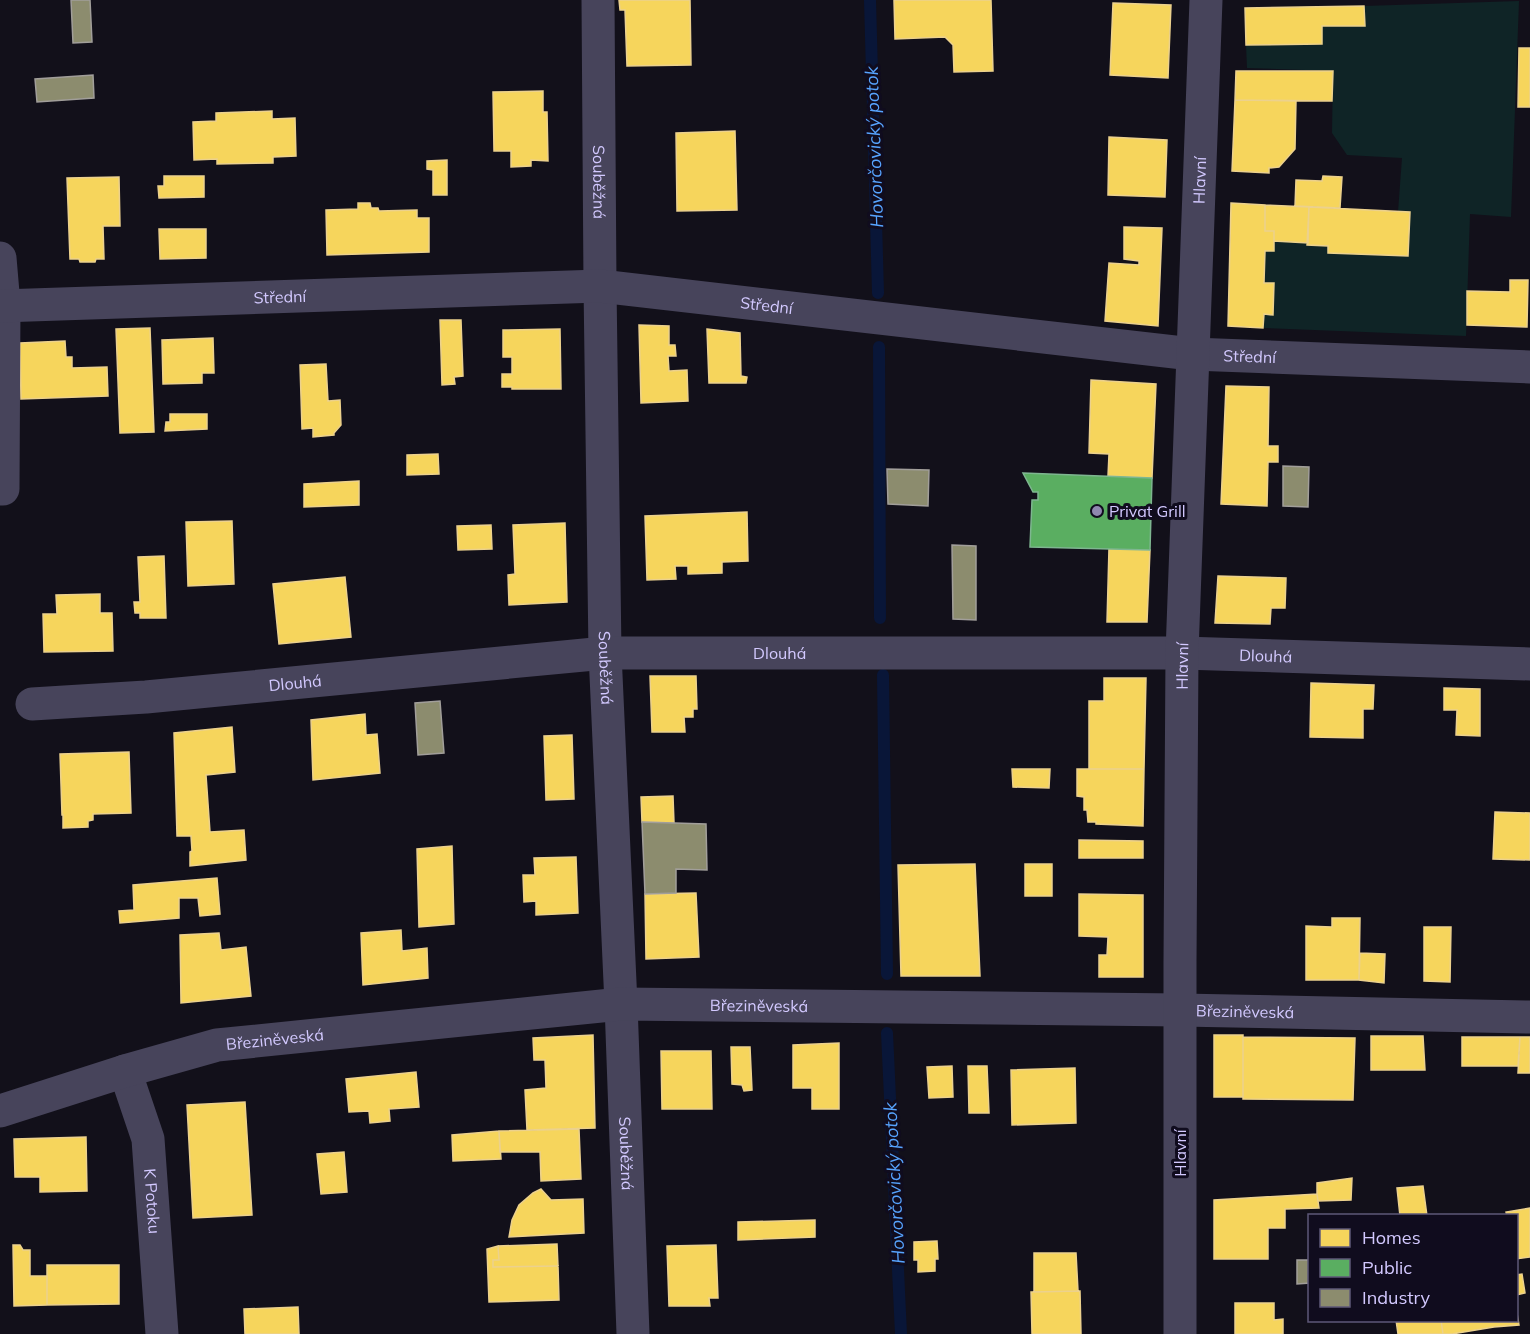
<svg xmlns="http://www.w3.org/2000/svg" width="1530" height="1334" viewBox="0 0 1530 1334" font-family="Mulish,sans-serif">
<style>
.green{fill:#0f2426}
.homes{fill:#f6d55c;stroke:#ecd18d;stroke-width:1.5}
.public{fill:#5aae61;stroke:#7eb690;stroke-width:1.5}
.industry{fill:#8c8c6e;stroke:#a19e9a;stroke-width:1.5}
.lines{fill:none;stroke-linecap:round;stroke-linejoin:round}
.stream{stroke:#091638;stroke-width:12}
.minor{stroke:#47445b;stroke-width:33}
.tertiary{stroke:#47445b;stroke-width:33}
.poi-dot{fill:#8f88af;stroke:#100c1e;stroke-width:2}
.labels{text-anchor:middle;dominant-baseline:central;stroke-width:6;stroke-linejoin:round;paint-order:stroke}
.street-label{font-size:16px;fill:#d3c9ff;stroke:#100c1e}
.poi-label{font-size:16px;fill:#d3c9ff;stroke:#100c1e;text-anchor:start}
.water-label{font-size:18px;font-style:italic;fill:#57a4ff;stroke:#100c1e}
</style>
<rect width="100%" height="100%" fill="#12101a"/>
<path class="green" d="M1519,1L1511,217L1470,214L1466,336L1263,328L1264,314L1273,315L1274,283H1264L1265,251H1274V241L1308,243V245L1328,246V253L1408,256L1410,213L1398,212L1402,158L1347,155L1332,133L1333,71L1247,68L1246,45L1322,44V26H1365L1364,6Z"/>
<path class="homes" d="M619,0H690L691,65L627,66L625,10H620Z
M894,0H991L993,71L954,72L953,45L945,37L895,39Z
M1113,3L1171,5L1168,78L1110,75Z
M1364,6L1365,26H1322V44L1246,45L1245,8Z
M1519,48H1530V107H1518Z
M1236,71H1333L1332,101L1235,100Z
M543,91V112H547L548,161L531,160V166L511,167V151H494L493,92Z
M1235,100L1296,101L1295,149L1279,167L1269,168V173L1232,171Z
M272,111V119L295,118L296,156L273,157V163L217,164V159L194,160L193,122L216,121V113Z
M735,131L737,210L677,211L676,133Z
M1109,137L1167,140L1165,197L1108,195Z
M447,160V195H433V170L427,169V161Z
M164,176H204V197L159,198L158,186H164Z
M1323,176L1342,177L1340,208L1295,206L1296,180L1322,181Z
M119,177L120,226H103L104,259H96L95,262H80L79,259H70L67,178Z
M358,203H370L371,208H378L379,211L417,210V218H429V252L327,255L326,210L358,209Z
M1231,203L1265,205V231H1274V251H1265L1264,283H1274L1273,315L1264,314L1263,328L1228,326Z
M1265,205L1309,207L1308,243L1274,241V231H1265Z
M1309,207L1410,212L1408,256L1328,253V246L1307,245Z
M1124,227L1162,228L1158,326L1105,321L1109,263L1139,265V261L1124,259Z
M159,229H206V258L160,259Z
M1510,280H1528L1527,327L1467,325V291L1510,292Z
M440,320H461L463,376L454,377L455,384L442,385Z
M639,325L669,326V345H675L676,356H668L669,371L687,370L688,401L641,403Z
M150,328L154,432L120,433L116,329Z
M560,329L561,389H512V387H502V374H512V357H503V330Z
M707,329L740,333L741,376L747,377L746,383H709Z
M213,338L214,373H202V383L163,384L162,340Z
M65,341L66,357H72V368L107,367L108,396L21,399L20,343Z
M326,364L328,401L340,400L341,425L334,433V435L313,437V428L302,429L300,365Z
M1091,380L1156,384L1152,478L1108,476L1109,454L1089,453Z
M1226,386L1269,387L1268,446H1278V462H1268L1267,506L1221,504Z
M170,414H207V429L165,431L166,422H170Z
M438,454L439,474L407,475V455Z
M359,481V505L304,507V484Z
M747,512L748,561L722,562V573L688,574V566H675L676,579L647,580L645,516Z
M232,521L234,584L188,586L186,522Z
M565,523L567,602L509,605L508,575L515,574L513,525Z
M491,525L492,549L458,550L457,526Z
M1109,548L1150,550L1147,622H1107Z
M164,556L166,618H140V613H135L134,602H140L138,557Z
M1218,576L1286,578L1285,608H1271L1270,624L1215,623Z
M345,577L351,637L279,644L273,584Z
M100,594V613H112L113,651L44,652L43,614H57L56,595Z
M650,676H696L697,709H693V717H684L685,732H652Z
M1104,678H1146L1144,769H1089V701H1104Z
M1311,683L1374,685L1373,709H1363V738L1310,737Z
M1444,688L1480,689V736L1456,735L1457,710H1444Z
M365,714L366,735L377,734L380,773L313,780L311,720Z
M232,727L235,772L206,775L210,832L244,830L246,860L190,866V852L192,851L191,836H177L174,733Z
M572,735L574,799L546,800L544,736Z
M129,752L131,813L93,814V820L88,821V827L63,828V815H62L60,754Z
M1012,769H1050L1049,788L1013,787Z
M1077,769H1144L1143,826L1096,824V822H1088L1087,810H1084V797L1077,796Z
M673,796L674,823L642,822L641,797Z
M1495,812L1530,813V860L1493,859Z
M1079,840L1143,841V858H1079Z
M452,846L454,924L419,927L417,849Z
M576,857L578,913L536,915V901L524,902L523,875H535L534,858Z
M975,864L980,976H901L898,865Z
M1025,864H1052V896H1025Z
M217,878L220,914L200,916L198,898H179V918L120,923L119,911L134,910L133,885Z
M696,893L699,957L646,959L645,894Z
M1079,894L1143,895V977H1099V955H1107L1108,937L1079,936Z
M1332,918H1360L1359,980H1306V926L1332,927Z
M1424,927H1451L1450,982L1424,981Z
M401,930L402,951L427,948L428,978L363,985L361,933Z
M219,933L221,950L246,947L251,996L181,1003L180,935Z
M1360,953L1385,954L1384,983L1359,980Z
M593,1035L595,1128L527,1130L525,1090L546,1088L545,1060H534L533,1038Z
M1214,1035H1243V1097H1214Z
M1371,1036H1423L1425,1070H1371Z
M1243,1037L1355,1038L1353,1100L1243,1099Z
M1462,1037H1520L1518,1066H1462Z
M1520,1037H1530V1073H1518Z
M839,1043V1109H812V1088H793V1045Z
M731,1047H750L752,1090L744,1091L742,1085L732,1084Z
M661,1051H711L712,1109H662Z
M952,1066L953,1097L929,1098L927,1067Z
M968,1066H987L989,1113H969Z
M1075,1068L1076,1123L1012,1125L1011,1070Z
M416,1072L419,1107L389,1109L390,1121L370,1123L369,1111L349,1112L346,1079Z
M245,1102L252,1215L193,1218L187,1105Z
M579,1129L581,1179L541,1181L540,1152H500L499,1131Z
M499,1131L501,1159L453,1161L452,1135Z
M86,1137L87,1191L40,1192V1177H15L14,1139Z
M344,1152L347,1192L321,1194L317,1154Z
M1352,1178L1351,1200L1318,1201L1317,1194V1183Z
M1423,1186L1427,1216H1400L1397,1188Z
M541,1189L551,1200L583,1199L584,1233L509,1237L512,1220L519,1205L533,1193Z
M1317,1194L1319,1208L1285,1209V1228H1268V1259H1214V1200Z
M1530,1208V1257L1516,1259V1216H1507L1506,1212Z
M815,1220V1237L738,1240V1222Z
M937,1241L938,1259H935V1271L918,1272V1260H914V1242Z
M557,1244L558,1266L493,1267V1260H499L498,1246Z
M13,1245H20L23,1250H30V1276H47V1305L14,1306Z
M716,1245L718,1298H709L710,1306H669L667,1246Z
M498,1246L499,1260H493V1267L558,1266L559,1300L489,1302L487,1249Z
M1034,1253H1076L1078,1291L1034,1292Z
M47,1265H119V1304L47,1305Z
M1522,1274L1525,1293L1516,1295V1275Z
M1080,1291L1081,1334H1032L1031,1292Z
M1235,1303H1274V1320L1283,1319V1334H1235Z
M298,1307L299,1334H245L244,1309Z
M1516,1307L1519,1325L1494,1327L1452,1334H1443L1441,1320H1516Z
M1396,1320H1441L1443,1334H1398Z"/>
<path class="public" d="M1023,473L1152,478L1150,550L1030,547L1032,500H1038V492H1033Z"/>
<path class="industry" d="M71,0H90L92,42L73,43Z
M93,75L94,98L37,102L35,79Z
M1283,466L1309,467L1308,507L1283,506Z
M887,469L929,470L928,506L888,504Z
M952,545L976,546V620L953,619Z
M440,701L444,753L418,755L415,703Z
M642,822L706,824L707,870L676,869V893L645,894Z
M1297,1260H1310V1283L1297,1284Z"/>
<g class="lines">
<path class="stream" d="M870,0L878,293
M879,347L880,618
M883,675L887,974
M887,1033L901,1334"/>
<g class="minor">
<path id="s1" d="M598,0L600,286L605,653L621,1004L633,1334"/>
<path d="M0,258L4,305L3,489H0"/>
<path id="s2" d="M0,306L600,286L1192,354L1530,367"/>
<path id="s3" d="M32,704L146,697L605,653H1182L1530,664"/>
<path id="s4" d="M125,1071L148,1139L162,1334"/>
<path id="s5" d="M0,1111L125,1071L217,1045L621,1004L1181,1010L1530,1017"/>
</g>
<path class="tertiary" id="s6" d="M1180,1334V962L1182,653L1206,0"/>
</g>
<circle class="poi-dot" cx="1097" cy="511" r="6"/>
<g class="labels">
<g class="street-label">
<text stroke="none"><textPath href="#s1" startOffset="182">Souběžná</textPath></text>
<text stroke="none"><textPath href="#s6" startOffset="1154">Hlavní</textPath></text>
<text stroke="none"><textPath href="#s2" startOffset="280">Střední</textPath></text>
<text stroke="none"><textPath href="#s2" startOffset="768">Střední</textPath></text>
<text stroke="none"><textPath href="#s2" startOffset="1254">Střední</textPath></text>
<text stroke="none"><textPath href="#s3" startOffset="750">Dlouhá</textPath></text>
<text stroke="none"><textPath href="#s3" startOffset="1236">Dlouhá</textPath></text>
<text stroke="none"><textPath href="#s1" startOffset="668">Souběžná</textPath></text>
<text stroke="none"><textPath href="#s6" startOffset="668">Hlavní</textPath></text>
<text stroke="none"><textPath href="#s3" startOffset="264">Dlouhá</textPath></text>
<text stroke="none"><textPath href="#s5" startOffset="771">Březiněveská</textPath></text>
<text stroke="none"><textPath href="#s5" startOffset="1257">Březiněveská</textPath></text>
<text stroke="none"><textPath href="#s5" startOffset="285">Březiněveská</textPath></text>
<text stroke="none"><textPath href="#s1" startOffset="1154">Souběžná</textPath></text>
<text transform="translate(1180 1153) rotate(-90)">Hlavní</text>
<text stroke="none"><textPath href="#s4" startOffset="134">K Potoku</textPath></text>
</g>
<g class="poi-label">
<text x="1109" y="511">Privat Grill</text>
</g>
<g class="water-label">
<text transform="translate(874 147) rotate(-92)">Hovorčovický potok</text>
<text transform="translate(894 1183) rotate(-93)">Hovorčovický potok</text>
</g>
</g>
<rect x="1308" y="1214" width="210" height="108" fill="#100c1e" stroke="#5e5878" stroke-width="1.5"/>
<rect x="1320" y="1229" width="30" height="18" fill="#f6d55c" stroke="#5e5878" stroke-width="1.5"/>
<text x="1362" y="1244" font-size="18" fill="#d3c9ff">Homes</text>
<rect x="1320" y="1259" width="30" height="18" fill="#5aae61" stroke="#5e5878" stroke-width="1.5"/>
<text x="1362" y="1274" font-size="18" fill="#d3c9ff">Public</text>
<rect x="1320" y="1289" width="30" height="18" fill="#8c8c6e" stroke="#5e5878" stroke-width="1.5"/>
<text x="1362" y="1304" font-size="18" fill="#d3c9ff">Industry</text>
</svg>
